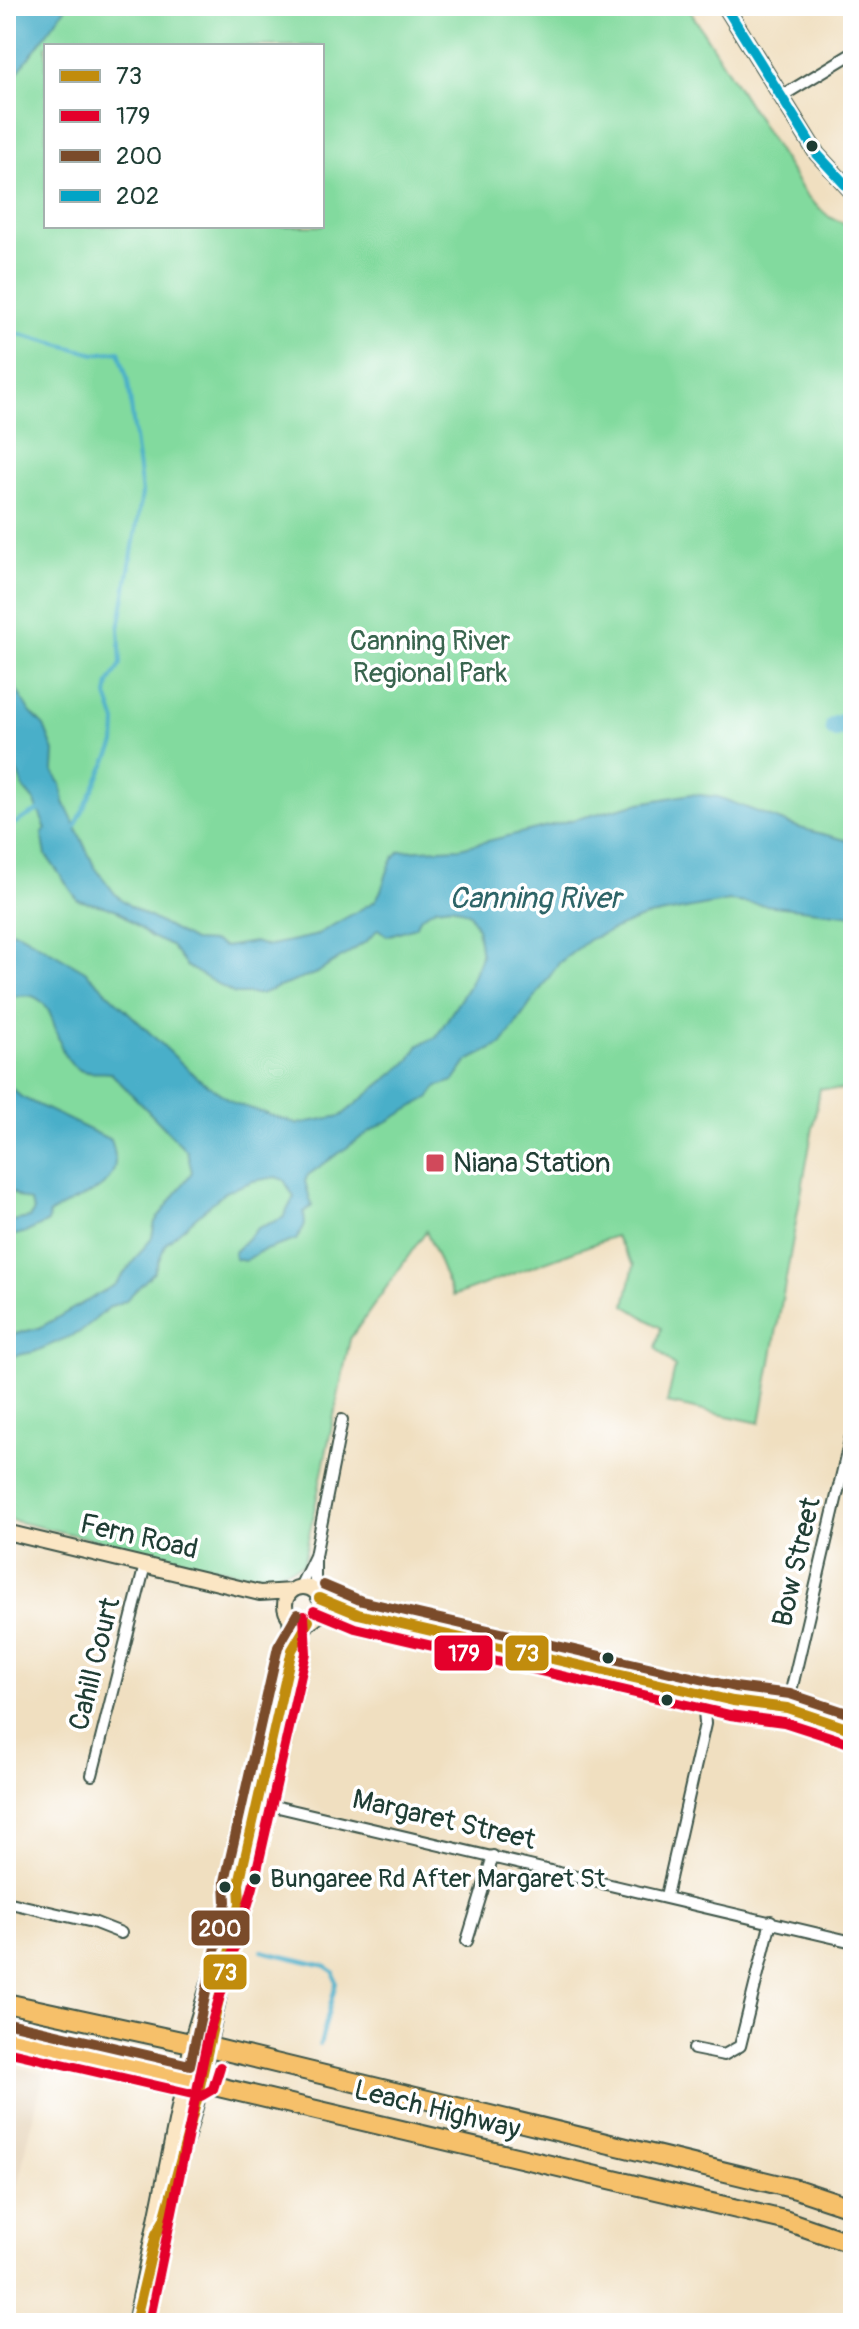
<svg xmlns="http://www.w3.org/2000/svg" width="859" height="2329" viewBox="0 0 859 2329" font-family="Pangolin,sans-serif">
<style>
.built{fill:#e4d1b5}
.green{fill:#82da9e;stroke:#508c69;stroke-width:2;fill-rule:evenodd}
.water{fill:#4aafc9;stroke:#34767e;stroke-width:2}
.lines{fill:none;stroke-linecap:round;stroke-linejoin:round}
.stream{stroke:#4aafc9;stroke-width:4}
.river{stroke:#4aafc9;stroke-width:22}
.street-casing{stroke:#3e5549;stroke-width:14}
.secondary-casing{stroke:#3e5549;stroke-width:18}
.highway-casing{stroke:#3e5549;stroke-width:22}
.street{stroke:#fff;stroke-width:10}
.secondary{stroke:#fbe6c4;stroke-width:14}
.highway{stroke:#f6c06b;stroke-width:18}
.bus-1-casing{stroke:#fff;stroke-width:16}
.bus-2-casing{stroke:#fff;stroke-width:16}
.bus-3-casing{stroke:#fff;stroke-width:16}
.bus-4-casing{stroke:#fff;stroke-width:16}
.bus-1{stroke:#c18c0d;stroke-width:10}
.bus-2{stroke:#e4002b;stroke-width:10}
.bus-3{stroke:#7a4b2a;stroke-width:10}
.bus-4{stroke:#02a4c6;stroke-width:10}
.bus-dot{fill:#1f3d34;stroke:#fff;stroke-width:3}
.poi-dot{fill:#d1495b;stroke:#fff;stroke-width:3}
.labels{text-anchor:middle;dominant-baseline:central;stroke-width:7;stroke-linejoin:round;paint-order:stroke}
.bus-label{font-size:26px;fill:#1f3d34;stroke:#fff;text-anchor:start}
.park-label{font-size:28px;fill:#38644e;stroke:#fff}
.poi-label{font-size:28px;fill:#1f3d34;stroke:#fff;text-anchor:start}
.street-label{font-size:28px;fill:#1f3d34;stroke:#fff}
.water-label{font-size:30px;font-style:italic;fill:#2e6568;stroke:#fff}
.line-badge{stroke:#fff;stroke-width:3}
.badge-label{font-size:22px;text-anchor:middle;font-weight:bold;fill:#fff}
</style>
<rect width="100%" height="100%" fill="#fff"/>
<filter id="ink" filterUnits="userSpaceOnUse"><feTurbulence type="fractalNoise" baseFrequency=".0125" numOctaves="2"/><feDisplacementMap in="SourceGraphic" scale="16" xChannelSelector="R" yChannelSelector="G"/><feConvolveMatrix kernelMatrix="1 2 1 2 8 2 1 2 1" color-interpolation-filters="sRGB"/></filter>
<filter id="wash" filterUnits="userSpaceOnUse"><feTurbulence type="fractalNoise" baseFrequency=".006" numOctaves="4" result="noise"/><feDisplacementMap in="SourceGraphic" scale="32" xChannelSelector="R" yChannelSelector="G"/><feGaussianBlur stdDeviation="1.8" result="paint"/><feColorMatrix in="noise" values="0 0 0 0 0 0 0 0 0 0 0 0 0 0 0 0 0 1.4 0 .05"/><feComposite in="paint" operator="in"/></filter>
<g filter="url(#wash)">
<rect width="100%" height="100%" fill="#f0dfc0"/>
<path class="built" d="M6,2065L44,2073L6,2234Z"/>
<path class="green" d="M6,6H687L807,197L829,217L853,227V1091L820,1088L760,1423L667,1403L675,1367L656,1348L661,1328L625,1305L634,1265L615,1236L453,1296L426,1231L350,1339L303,1564L264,1579L6,1519ZM46,46H322V226H46Z"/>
<path class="water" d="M6,6H67L13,79L6,81Z
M6,610L12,617L9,630L15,687L30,712L44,726L54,751L53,771L61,784L64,802L94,866L116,895L131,907L193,941L214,942L225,947L254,942L266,946L314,936L375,901C387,886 385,863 400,851L460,848L640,803L691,794L718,797L800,828L853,842V915L729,901L644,917L590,939L559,963L502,1044L468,1061L454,1081L438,1086L430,1097L369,1132L308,1175L305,1181L312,1206L304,1212L305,1225L296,1240L259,1252L245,1261L235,1259L234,1252L258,1228L283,1218L294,1197L284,1180L276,1177L253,1181L225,1192L166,1243L154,1272L125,1301L111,1306L80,1332L34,1352L6,1357V1336L39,1328L116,1284L152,1237L155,1222L192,1172L187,1151L111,1073C101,1071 90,1075 80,1070C51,1057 62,1006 32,996C24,994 14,998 6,997V930L19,933L85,971L195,1076L234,1103L297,1124L341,1116L409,1061L419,1045L436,1037L470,984L481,956L477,928L469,913L452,906L435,908L421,917L415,927L387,936L378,929L367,941L317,973L260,994H235L186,966L171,946L151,937L115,909L78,900L46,855L42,834L46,829L35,802L24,789L6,742Z
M6,1083L21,1097L111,1140C130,1190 80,1194 49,1214L48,1222C33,1229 25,1235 6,1236V1222L29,1218L34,1211L30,1201L19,1197L6,1187Z"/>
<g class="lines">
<path class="stream" d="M6,339L20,334L95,354L119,351L128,381L142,494L119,629L121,664L109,683L107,696L116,722L115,744L75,827
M6,828L39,810
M262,1951L325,1966L334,1972L336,1983L320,2045"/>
<path class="river" d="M836,727L853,721"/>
</g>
</g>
<g filter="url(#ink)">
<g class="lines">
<g class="street-casing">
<path id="street" d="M782,96L853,53
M851,1092L853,1093
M300,1587L315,1556
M315,1592V1556L342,1420
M787,1708L853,1427
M92,1775L145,1565
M257,1802L853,1942
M666,1896L705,1724L704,1709L693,1691
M6,1902L93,1922L121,1933
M467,1941L493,1856
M694,2049L724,2055L740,2046L771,1921"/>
</g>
<g class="secondary-casing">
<path id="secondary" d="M725,6L817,154L853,193
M6,1532L260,1593L291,1591
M285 1605a18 18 0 1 1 36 0a18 18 0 1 1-36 0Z
M319,1598L358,1614L733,1701L787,1708L853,1730
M317,1615L357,1614
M292,1650L309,1621
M165,2214L197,2100L240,1896
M135,2323L195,2029L239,1884L292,1650L290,1617"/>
</g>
<g class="highway-casing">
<path id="highway" d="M6,2003L209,2047L796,2189L853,2208
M6,2037L784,2220L853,2244"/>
</g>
<use href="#street" class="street"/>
<use href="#secondary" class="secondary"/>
<use href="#highway" class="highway"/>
<g class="bus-1-casing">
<path id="bus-1" d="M319,1598L358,1614L733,1701L787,1708L853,1730
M135,2323L156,2234L164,2220L197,2100L240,1903L239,1884L292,1650L309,1621"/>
</g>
<g class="bus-2-casing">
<path id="bus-2" d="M314,1611L355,1628L730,1715L784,1722L849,1743
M6,2051L201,2096L213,2089L220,2067
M149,2323L209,2032L253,1887L306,1653L304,1616"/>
</g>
<g class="bus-3-casing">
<path id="bus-3" d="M324,1585L362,1601L735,1687L790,1694L853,1715
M9,2023L190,2065L226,1902L225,1881L278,1647L297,1614"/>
</g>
<g class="bus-4-casing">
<path id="bus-4" d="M725,6L817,154L853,193"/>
</g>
<use href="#bus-1" class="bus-1"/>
<use href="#bus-2" class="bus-2"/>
<use href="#bus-3" class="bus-3"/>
<use href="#bus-4" class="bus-4"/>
</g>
</g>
<g class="bus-dot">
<circle cx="812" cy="146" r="7"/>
<circle cx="608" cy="1658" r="7"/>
<circle cx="667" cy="1700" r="7"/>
<circle cx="255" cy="1879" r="7"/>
<circle cx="225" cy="1887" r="7"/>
</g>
<rect class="poi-dot" x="425" y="1153" width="20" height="20" rx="4"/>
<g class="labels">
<g class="bus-label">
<text x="270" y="1879">Bungaree Rd After Margaret St</text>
</g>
<g class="park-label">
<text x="430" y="641">Canning River<tspan x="430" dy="32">Regional Park</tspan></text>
</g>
<g class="poi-label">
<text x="453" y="1163">Niana Station</text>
</g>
<g class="street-label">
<text transform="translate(139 1537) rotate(13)">Fern Road</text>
<text transform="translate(797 1562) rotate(-77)">Bow Street</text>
<text transform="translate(95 1664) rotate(-76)">Cahill Court</text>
<text transform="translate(444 1820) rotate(13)">Margaret Street</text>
<text transform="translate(437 2110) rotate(14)">Leach Highway</text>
</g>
<g class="water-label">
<text x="535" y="898">Canning River</text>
</g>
</g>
<g class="line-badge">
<rect x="504" y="1634" width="46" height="38" rx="8" fill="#c18c0d"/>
<rect x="433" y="1634" width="61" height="38" rx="8" fill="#e4002b"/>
<rect x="190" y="1909" width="61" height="38" rx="8" fill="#7a4b2a"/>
<rect x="202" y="1953" width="46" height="38" rx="8" fill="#c18c0d"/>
</g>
<g class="badge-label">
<text x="527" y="1661">73</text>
<text x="464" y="1661">179</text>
<text x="220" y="1936">200</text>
<text x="225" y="1980">73</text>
</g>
<rect width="859" height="2329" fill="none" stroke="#fff" stroke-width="32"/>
<rect x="44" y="44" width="280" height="184" fill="#ffffff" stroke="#a5b1ae" stroke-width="2"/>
<rect x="60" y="70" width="40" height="12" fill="#c18c0d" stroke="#a5b1ae" stroke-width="2"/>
<text x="116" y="84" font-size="24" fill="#1f3d34">73</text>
<rect x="60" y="110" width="40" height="12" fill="#e4002b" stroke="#a5b1ae" stroke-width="2"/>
<text x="116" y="124" font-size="24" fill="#1f3d34">179</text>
<rect x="60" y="150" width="40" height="12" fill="#7a4b2a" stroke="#a5b1ae" stroke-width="2"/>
<text x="116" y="164" font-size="24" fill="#1f3d34">200</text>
<rect x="60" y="190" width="40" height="12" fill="#02a4c6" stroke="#a5b1ae" stroke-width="2"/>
<text x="116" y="204" font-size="24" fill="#1f3d34">202</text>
</svg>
